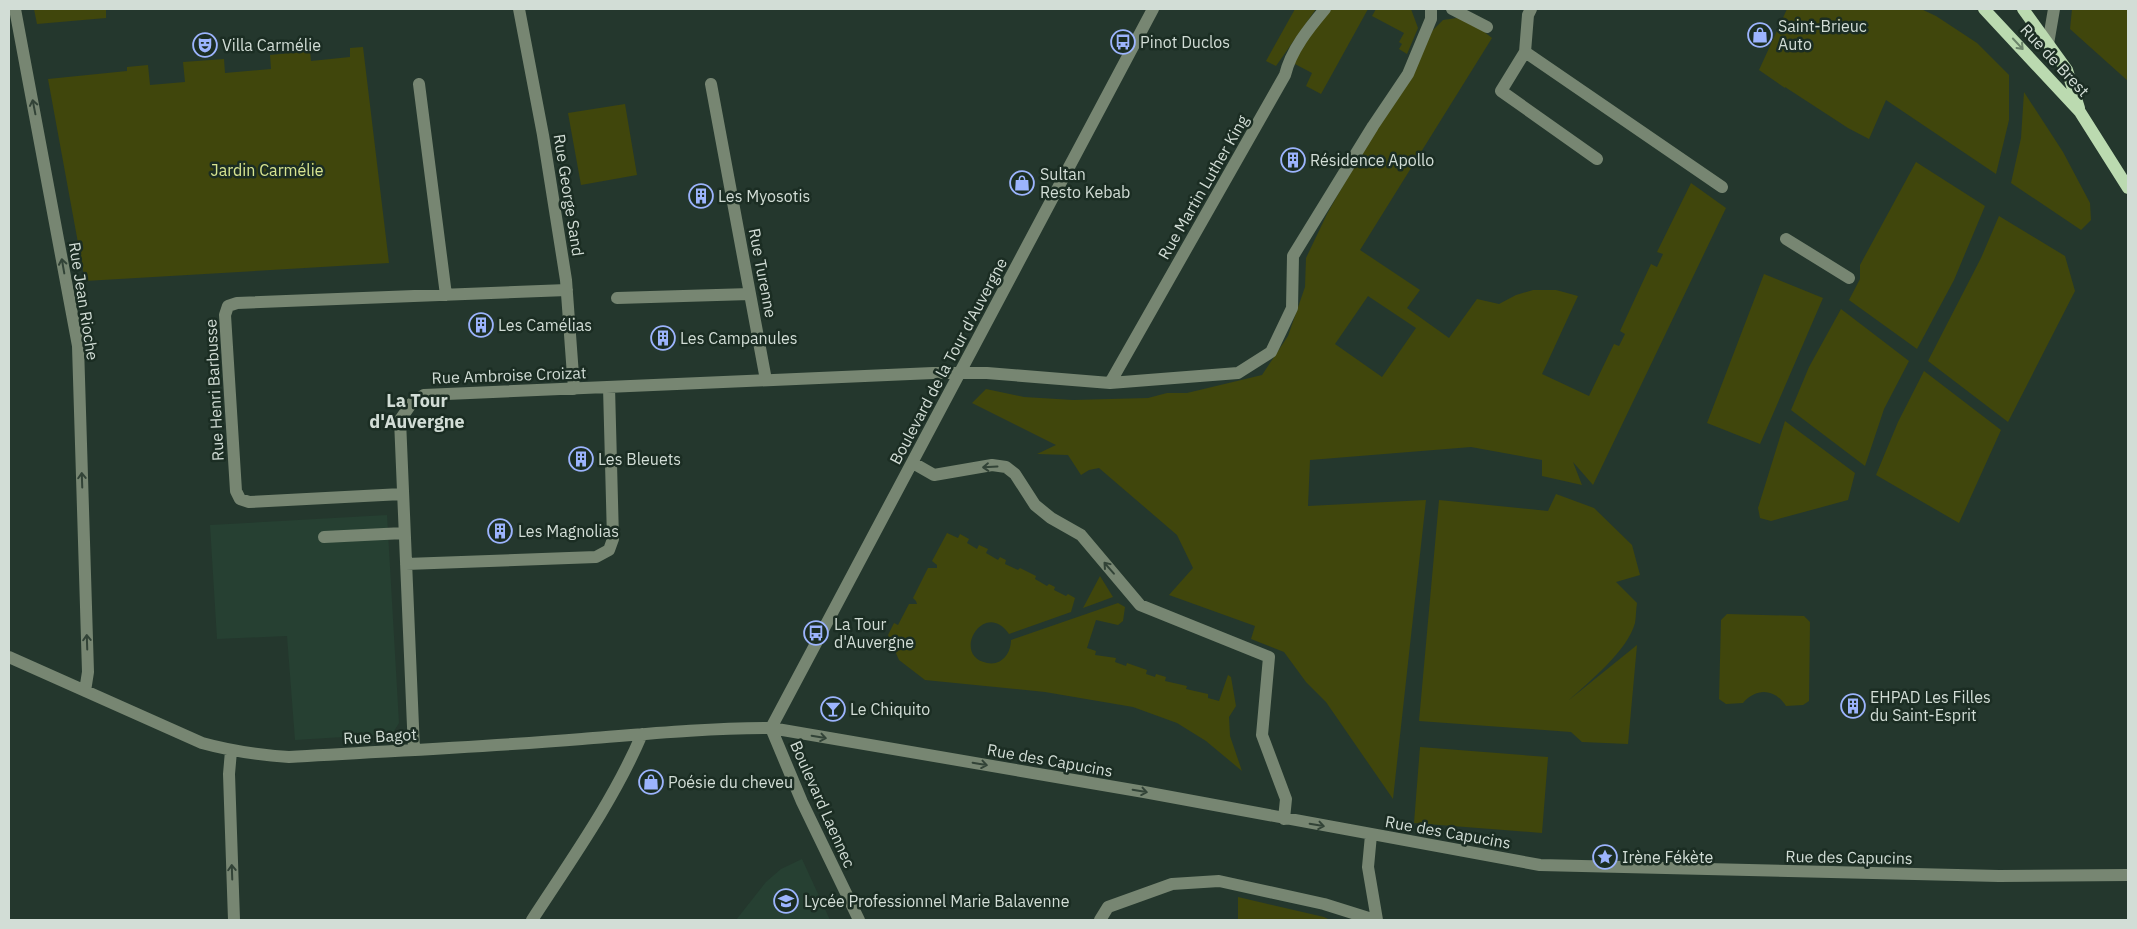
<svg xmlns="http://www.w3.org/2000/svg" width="2137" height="929" viewBox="0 0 2137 929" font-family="'IBM Plex Sans',sans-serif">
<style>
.built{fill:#264032}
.green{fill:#40460c;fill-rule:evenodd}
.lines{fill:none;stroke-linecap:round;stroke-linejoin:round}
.minor{stroke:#778672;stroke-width:12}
.major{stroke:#bbdab0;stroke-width:12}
.oneway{stroke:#6b846a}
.oneway2{stroke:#324337}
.labels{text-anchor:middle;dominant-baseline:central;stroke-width:5;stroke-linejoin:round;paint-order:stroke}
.poi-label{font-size:16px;fill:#d2ddd6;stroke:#1b2d23;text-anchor:start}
.street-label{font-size:16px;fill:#d2ddd6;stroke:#1b2d23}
.park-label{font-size:16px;fill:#d8e591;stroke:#1b2d23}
.neighbourhood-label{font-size:18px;font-weight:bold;fill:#d2ddd6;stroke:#1b2d23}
</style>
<rect width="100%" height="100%" fill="#24372d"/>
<path class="built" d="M387,515L399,723L392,734L295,740L287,636L217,639L210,525Z
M802,859L830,920H736L766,882L781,869Z"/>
<path class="green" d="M34,9H106V18L37,24Z
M1295,9H1316L1276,66L1266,61Z
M1331,9H1368L1321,94L1306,86L1312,73L1293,63L1313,30Z
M1376,9H1411L1418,28L1407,54L1399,49L1402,44L1399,42L1404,33L1372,16Z
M1787,9H1921L1936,16L1977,43L2009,75V120L1996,174L1886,100L1869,139L1848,128L1785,87V88L1759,70Z
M2072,9H2128V81L2070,29Z
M1457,18L1473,23L1492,38L1360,250L1420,290L1407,308L1449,338L1477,299L1499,304L1516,295L1533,290H1556L1578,296L1542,374L1589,396L1614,344L1619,346L1625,334L1620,331L1651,264L1657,267L1663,254L1657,252L1691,183L1726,208L1593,485L1573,462L1582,485L1542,476V460L1471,447L1310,460L1308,506L1426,500L1393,799L1326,702L1306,682L1284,652L1251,639L1255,626L1169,595L1193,568L1177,535L1099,468L1089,470L1081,475L1068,455L1037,454L1056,445L972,403L986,389L1024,397L1073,400L1148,398L1167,393H1187L1262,375L1288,336L1305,287L1306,258L1327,214L1366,145L1413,76L1432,31L1443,20ZM1368,296L1416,328L1382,377L1335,344Z
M363,47L389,263L85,281L48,79L127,71V67L148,65L150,85L185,82L183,62L224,59L225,73L271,69L270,55L310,51L311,61L350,57V48Z
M2024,92L2063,152L2090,203L2091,220L2081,230L2011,183L2021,138Z
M625,104L637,175L581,185L568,113Z
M1916,162L1985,206L1954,280L1917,349L1849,300L1860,279V265Z
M1999,216L2065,256L2075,291L2008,422L1928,361L1981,258Z
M1764,274L1823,298L1760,444L1707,423Z
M1841,309L1909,361L1884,409L1865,466L1791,410L1809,367Z
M1924,371L2001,430L1959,523L1876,475L1898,422Z
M1785,421L1855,473L1848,500L1771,521L1760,518L1758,508Z
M1556,494L1594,508L1632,545L1640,575L1616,582L1637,603C1636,609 1636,617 1635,623C1628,650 1589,682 1569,700L1637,645L1628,744L1582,742L1571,732L1419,721L1439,500L1548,511Z
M947,533L958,538L960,534L969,539L967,543L977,549L979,545L988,549L986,553L998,560L1000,557L1006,560L1005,564L1018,570L1020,568L1036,576L1035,579L1047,586L1049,584L1055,587L1054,590L1066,596L1068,594L1075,598L1071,612L1009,634C984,598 950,656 987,663C1002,666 1011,653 1011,640L1118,603L1125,607L1123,621L1118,625L1096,620L1087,648L1096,651L1095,655L1116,658L1115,662L1126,666L1127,663L1147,670L1146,674L1155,677L1156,674L1166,677L1165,681L1187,686L1186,689L1208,694V698L1219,701L1228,675L1231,677L1236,706L1229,717L1230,736L1242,771L1206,741L1177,723L1133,707L1045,692L925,680L899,660L888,635L894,623L898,625L909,604H917L916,601L913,598L928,568H937V565L932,561Z
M1100,576L1113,597L1083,608Z
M1727,614L1804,616L1810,622L1809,701L1803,705L1786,706C1775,689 1757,687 1743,703L1726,704L1719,699L1721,620Z
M1420,747L1548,757L1542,833L1414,823Z
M1238,897L1324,917L1330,920H1238Z"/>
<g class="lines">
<path class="minor" d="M15,9L78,346L88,672L85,691
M519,9L543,135L566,280L574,389
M1452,9L1487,27
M1531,9L1528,15L1525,52L1722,187
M2048,44L2054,9
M1525,52L1501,91L1597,159
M419,84L446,295
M711,84L766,380
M1786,239L1849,278
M617,298L750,294
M1110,383L1238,373L1271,352L1292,308L1293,256L1373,126L1408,74L1431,19V9
M913,463L934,475L992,465L1006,467L1015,474L1035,505L1051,518L1081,535L1140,605L1269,657L1262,735L1286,799L1284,819
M402,494L249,502L240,499L236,491L225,315L228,306L237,303L567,290
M324,537L404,533
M406,564L596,557L609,550L613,539L609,387
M9,657L202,743C231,751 259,755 289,757C387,751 484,747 582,739C645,734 708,728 771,728L1144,792L1540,865L1999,876L2128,875
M771,728L1153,9
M771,728L802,802L859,920
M414,750L400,420L411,404L424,395L933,373H987L1110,383L1285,75C1291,50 1309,28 1325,9
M231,751L229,774L234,920
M1371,835L1368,867L1377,920
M532,920C571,860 614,800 642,734
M1100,920L1108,907L1172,884L1219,881L1324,904L1375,920"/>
<path class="major" d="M1984,9L2080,112L2128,188
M2023,9L2067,70L2079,108"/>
</g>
<defs><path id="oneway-shaft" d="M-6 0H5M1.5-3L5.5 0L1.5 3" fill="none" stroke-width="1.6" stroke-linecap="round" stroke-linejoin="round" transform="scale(1.25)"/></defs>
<use class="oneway" href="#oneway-shaft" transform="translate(2018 44) rotate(47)"/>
<g class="oneway2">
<use href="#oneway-shaft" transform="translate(34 107) rotate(-101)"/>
<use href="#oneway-shaft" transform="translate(63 266) rotate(-100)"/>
<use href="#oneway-shaft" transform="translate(990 467) rotate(177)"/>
<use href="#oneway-shaft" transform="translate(82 480) rotate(-92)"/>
<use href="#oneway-shaft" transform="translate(1109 568) rotate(-131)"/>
<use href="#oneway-shaft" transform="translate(87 642) rotate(-92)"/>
<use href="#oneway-shaft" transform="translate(819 737) rotate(10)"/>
<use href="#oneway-shaft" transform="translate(980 764) rotate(10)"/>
<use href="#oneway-shaft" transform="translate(1140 791) rotate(10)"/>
<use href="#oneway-shaft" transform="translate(1317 825) rotate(10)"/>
<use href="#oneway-shaft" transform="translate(232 872) rotate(-92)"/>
</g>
<defs>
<g id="shop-ring" transform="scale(1.25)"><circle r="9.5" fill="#1b2d23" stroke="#9cb4fd" stroke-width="1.5"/><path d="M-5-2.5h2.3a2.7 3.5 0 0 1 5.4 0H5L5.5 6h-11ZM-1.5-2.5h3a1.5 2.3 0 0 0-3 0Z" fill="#9cb4fd"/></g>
<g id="bus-ring" transform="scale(1.25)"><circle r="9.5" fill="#1b2d23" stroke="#9cb4fd" stroke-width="1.5"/><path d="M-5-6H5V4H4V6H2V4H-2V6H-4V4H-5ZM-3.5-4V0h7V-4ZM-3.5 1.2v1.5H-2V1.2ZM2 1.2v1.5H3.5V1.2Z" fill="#9cb4fd"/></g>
<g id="theatre-ring" transform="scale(1.25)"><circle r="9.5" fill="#1b2d23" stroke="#9cb4fd" stroke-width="1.5"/><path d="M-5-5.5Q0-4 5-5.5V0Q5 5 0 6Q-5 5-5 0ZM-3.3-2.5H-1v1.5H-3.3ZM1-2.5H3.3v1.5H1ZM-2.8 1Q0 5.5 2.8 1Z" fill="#9cb4fd"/></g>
<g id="building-ring" transform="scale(1.25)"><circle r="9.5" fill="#1b2d23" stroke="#9cb4fd" stroke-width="1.5"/><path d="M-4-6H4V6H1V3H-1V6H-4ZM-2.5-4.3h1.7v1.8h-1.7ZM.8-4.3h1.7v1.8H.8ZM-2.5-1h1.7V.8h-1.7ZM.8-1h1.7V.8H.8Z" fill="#9cb4fd"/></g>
<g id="bar-ring" transform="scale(1.25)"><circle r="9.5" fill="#1b2d23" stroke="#9cb4fd" stroke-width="1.5"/><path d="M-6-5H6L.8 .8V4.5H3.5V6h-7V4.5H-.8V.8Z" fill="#9cb4fd"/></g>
<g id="sight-ring" transform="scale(1.25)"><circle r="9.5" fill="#1b2d23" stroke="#9cb4fd" stroke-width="1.5"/><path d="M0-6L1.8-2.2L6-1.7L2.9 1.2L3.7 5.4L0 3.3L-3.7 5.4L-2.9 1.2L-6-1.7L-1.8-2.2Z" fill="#9cb4fd"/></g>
<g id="school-ring" transform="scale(1.25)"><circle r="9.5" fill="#1b2d23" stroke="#9cb4fd" stroke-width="1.5"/><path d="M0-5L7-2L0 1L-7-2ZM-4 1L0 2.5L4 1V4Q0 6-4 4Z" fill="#9cb4fd"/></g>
</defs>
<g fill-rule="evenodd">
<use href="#shop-ring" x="1760" y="35"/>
<use href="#bus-ring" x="1123" y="42"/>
<use href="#theatre-ring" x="205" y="45"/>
<use href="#building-ring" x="1293" y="160"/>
<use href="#shop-ring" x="1022" y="183"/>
<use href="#building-ring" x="701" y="196"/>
<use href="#building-ring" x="481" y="325"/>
<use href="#building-ring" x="663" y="338"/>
<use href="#building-ring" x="581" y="459"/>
<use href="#building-ring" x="500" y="531"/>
<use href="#bus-ring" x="816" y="633"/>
<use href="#building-ring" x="1853" y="706"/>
<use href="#bar-ring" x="833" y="709"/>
<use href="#shop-ring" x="651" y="782"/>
<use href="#sight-ring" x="1605" y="857"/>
<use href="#school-ring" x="786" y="901"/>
</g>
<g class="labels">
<g class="poi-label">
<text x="1778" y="26">Saint-Brieuc<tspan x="1778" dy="18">Auto</tspan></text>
<text x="1140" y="42">Pinot Duclos</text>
<text x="222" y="45">Villa Carmélie</text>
<text x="1310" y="160">Résidence Apollo</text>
<text x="1040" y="174">Sultan<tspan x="1040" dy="18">Resto Kebab</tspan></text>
<text x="718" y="196">Les Myosotis</text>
<text x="498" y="325">Les Camélias</text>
<text x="680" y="338">Les Campanules</text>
<text x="598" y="459">Les Bleuets</text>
<text x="518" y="531">Les Magnolias</text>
<text x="834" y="624">La Tour<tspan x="834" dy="18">d'Auvergne</tspan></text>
<text x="1870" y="697">EHPAD Les Filles<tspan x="1870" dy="18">du Saint-Esprit</tspan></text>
<text x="850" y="709">Le Chiquito</text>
<text x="668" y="782">Poésie du cheveu</text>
<text x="1622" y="857">Irène Fékète</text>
<text x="804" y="901">Lycée Professionnel Marie Balavenne</text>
</g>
<g class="street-label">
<text transform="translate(2055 60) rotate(47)">Rue de Brest</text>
<text transform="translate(1203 187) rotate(-60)">Rue Martin Luther King</text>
<text transform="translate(569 195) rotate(81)">Rue George Sand</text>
<text transform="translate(763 273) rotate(79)">Rue Turenne</text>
<text transform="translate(84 301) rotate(81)">Rue Jean Rioche</text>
<text transform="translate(948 361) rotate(-62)">Boulevard de la Tour d'Auvergne</text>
<text transform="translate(509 375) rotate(-2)">Rue Ambroise Croizat</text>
<text transform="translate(214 390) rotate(-93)">Rue Henri Barbusse</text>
<text transform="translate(380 736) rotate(-3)">Rue Bagot</text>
<text transform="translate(1050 760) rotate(10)">Rue des Capucins</text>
<text transform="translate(823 804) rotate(66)">Boulevard Laennec</text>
<text transform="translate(1448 832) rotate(10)">Rue des Capucins</text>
<text transform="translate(1849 857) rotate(1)">Rue des Capucins</text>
</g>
<g class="park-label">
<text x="267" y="170">Jardin Carmélie</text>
</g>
<g class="neighbourhood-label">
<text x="417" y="400">La Tour<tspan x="417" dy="21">d'Auvergne</tspan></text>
</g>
</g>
<rect width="2137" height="929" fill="none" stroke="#d2ddd6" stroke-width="20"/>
</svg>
